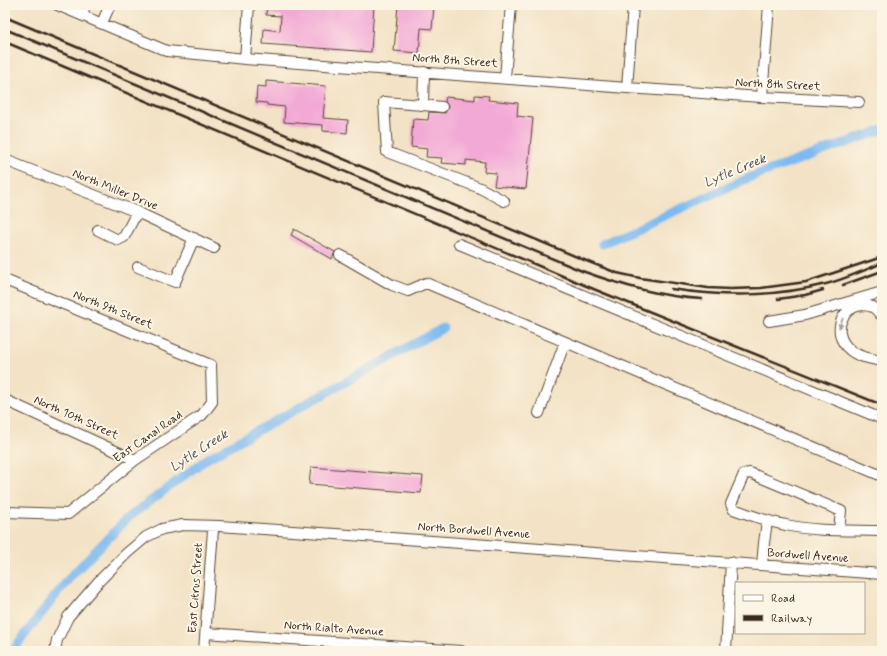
<svg xmlns="http://www.w3.org/2000/svg" width="887" height="656" viewBox="0 0 887 656" font-family="Mynerve,sans-serif">
<style>
.lines{fill:none;stroke-linecap:round;stroke-linejoin:round}
.canal{stroke:#7ebaf0;stroke-width:9}
.building{fill:#f3a9d6}
.minor-casing{stroke:#574637;stroke-width:12}
.minor{stroke:#fff;stroke-width:10}
.rail{stroke:#3b2a1e;stroke-width:2.5}
.oneway{fill:#a79f9a}
.labels{text-anchor:middle;dominant-baseline:central;stroke-width:4;stroke-linejoin:round;paint-order:stroke}
.street-label{font-size:12px;fill:#3b2a1e;stroke:#fcf5e5}
.water-label{font-size:13px;font-style:italic;fill:#4f555d;stroke:#fcf5e5}
</style>
<rect width="100%" height="100%" fill="#fcf5e5"/>
<filter id="ink" filterUnits="userSpaceOnUse"><feTurbulence type="fractalNoise" baseFrequency=".025" numOctaves="2"/><feDisplacementMap in="SourceGraphic" scale="8" xChannelSelector="R" yChannelSelector="G"/><feConvolveMatrix kernelMatrix="1 2 1 2 8 2 1 2 1" color-interpolation-filters="sRGB"/></filter>
<filter id="wash" filterUnits="userSpaceOnUse"><feTurbulence type="fractalNoise" baseFrequency=".012" numOctaves="4" result="noise"/><feDisplacementMap in="SourceGraphic" scale="16" xChannelSelector="R" yChannelSelector="G"/><feGaussianBlur stdDeviation="0.9" result="paint"/><feColorMatrix in="noise" values="0 0 0 0 0 0 0 0 0 0 0 0 0 0 0 0 0 1.4 0 .05"/><feComposite in="paint" operator="in"/></filter>
<g filter="url(#wash)">
<rect width="100%" height="100%" fill="#f3e2c5"/>
<g class="lines">
<path class="canal" d="M602,244L751,177L882,130
M14,651L19,642L71,576L130,516L208,458L443,328"/>
</g>
<g id="blocks">
<path class="building" d="M267,5H374L371,52L263,44L264,29L280,31L281,16L266,15Z
M398,5H434L432,29L421,28L419,53L394,51Z
M266,81L326,86L323,118L348,120L347,133L323,131V125L284,122L285,107L267,105V103L256,102L257,86L266,87Z
M475,95L489,96L488,100L518,103L517,116L533,118L526,189L494,186L496,173L484,172L485,162L466,160V165L441,163L442,158L426,157L427,149L411,147L413,119L428,120L429,112L445,113L448,107L445,101L446,97L475,100Z
M294,229L335,252L332,259L291,235Z
M311,467L423,476L421,493L309,484Z"/>
</g>
</g>
<g filter="url(#ink)">
<use href="#blocks" fill-opacity="0" stroke="#574637" stroke-width="1"/>
<g class="lines">
<g class="minor-casing">
<path id="minor" d="M57,5L167,51L245,59L627,88L762,97L859,102
M82,15L85,5
M102,23L110,5
M245,59L249,5
M424,72L423,105L384,102L387,152L480,188L504,201
M505,78L511,5
M627,88L633,5
M762,97L769,5
M423,105L442,107
M5,160L137,212L214,248
M98,230L118,240L124,237L137,212
M459,244C600,303 741,361 882,419
M340,255L392,285L408,291L426,283L882,476
M138,267L175,282L194,238
M5,280L211,365L212,402L202,415L135,460L68,514L5,512
M882,316C880,314 876,309 873,307C846,297 827,331 850,350C858,357 871,359 882,361
M769,321L805,315L882,292
M5,400L135,460
M539,413L565,342
M839,530L841,511L750,473L744,474L731,504L733,509C751,515 768,522 786,525C817,532 850,530 882,531
M762,565L764,543L767,521
M206,633L461,651
M55,651L57,640L68,617L99,581L127,553L146,537L162,529L183,525L219,526L350,535L882,574
M204,651L213,530L215,526
M726,651L731,562"/>
</g>
<use href="#minor" class="minor"/>
<path class="rail" d="M5,17L589,262L617,273L640,278L708,288L730,289L761,288L806,282L882,257
M5,29L582,271C621,285 661,297 702,299
M5,42L596,290L882,405
M843,285L882,271
M671,289C724,297 773,297 826,284C845,279 862,271 880,264
M778,299L805,295L823,290"/>
</g>
<defs><path id="oneway-solid" d="M-6-.8H1V-3.2L6.5 0L1 3.2V.8H-6Z"/></defs>
<use class="oneway" href="#oneway-solid" transform="translate(841 323) rotate(110)"/>
</g>
<g class="labels">
<g class="street-label">
<text transform="translate(455 61) rotate(4)">North 8th Street</text>
<text transform="translate(778 85) rotate(3)">North 8th Street</text>
<text transform="translate(115 190) rotate(22)">North Miller Drive</text>
<text transform="translate(113 310) rotate(22)">North 9th Street</text>
<text transform="translate(76 418) rotate(24)">North 10th Street</text>
<text transform="translate(148 437) rotate(-35)">East Canal Road</text>
<text transform="translate(474 531) rotate(4)">North Bordwell Avenue</text>
<text transform="translate(808 556) rotate(4)">Bordwell Avenue</text>
<text transform="translate(196 588) rotate(-86)">East Citrus Street</text>
<text transform="translate(334 629) rotate(4)">North Rialto Avenue</text>
</g>
<g class="water-label">
<text transform="translate(735 171) rotate(-23)">Lytle Creek</text>
<text transform="translate(199 451) rotate(-33)">Lytle Creek</text>
</g>
</g>
<rect width="887" height="656" fill="none" stroke="#fcf5e5" stroke-width="20"/>
<rect x="735" y="582" width="130" height="52" fill="#fcf5e5" stroke="#afa495"/>
<rect x="743" y="595" width="20" height="6" fill="#ffffff" stroke="#afa495"/>
<text x="771" y="602" font-size="12" fill="#3b2a1e">Road</text>
<rect x="743" y="615" width="20" height="6" fill="#3b2a1e" stroke="#afa495"/>
<text x="771" y="622" font-size="12" fill="#3b2a1e">Railway</text>
</svg>
